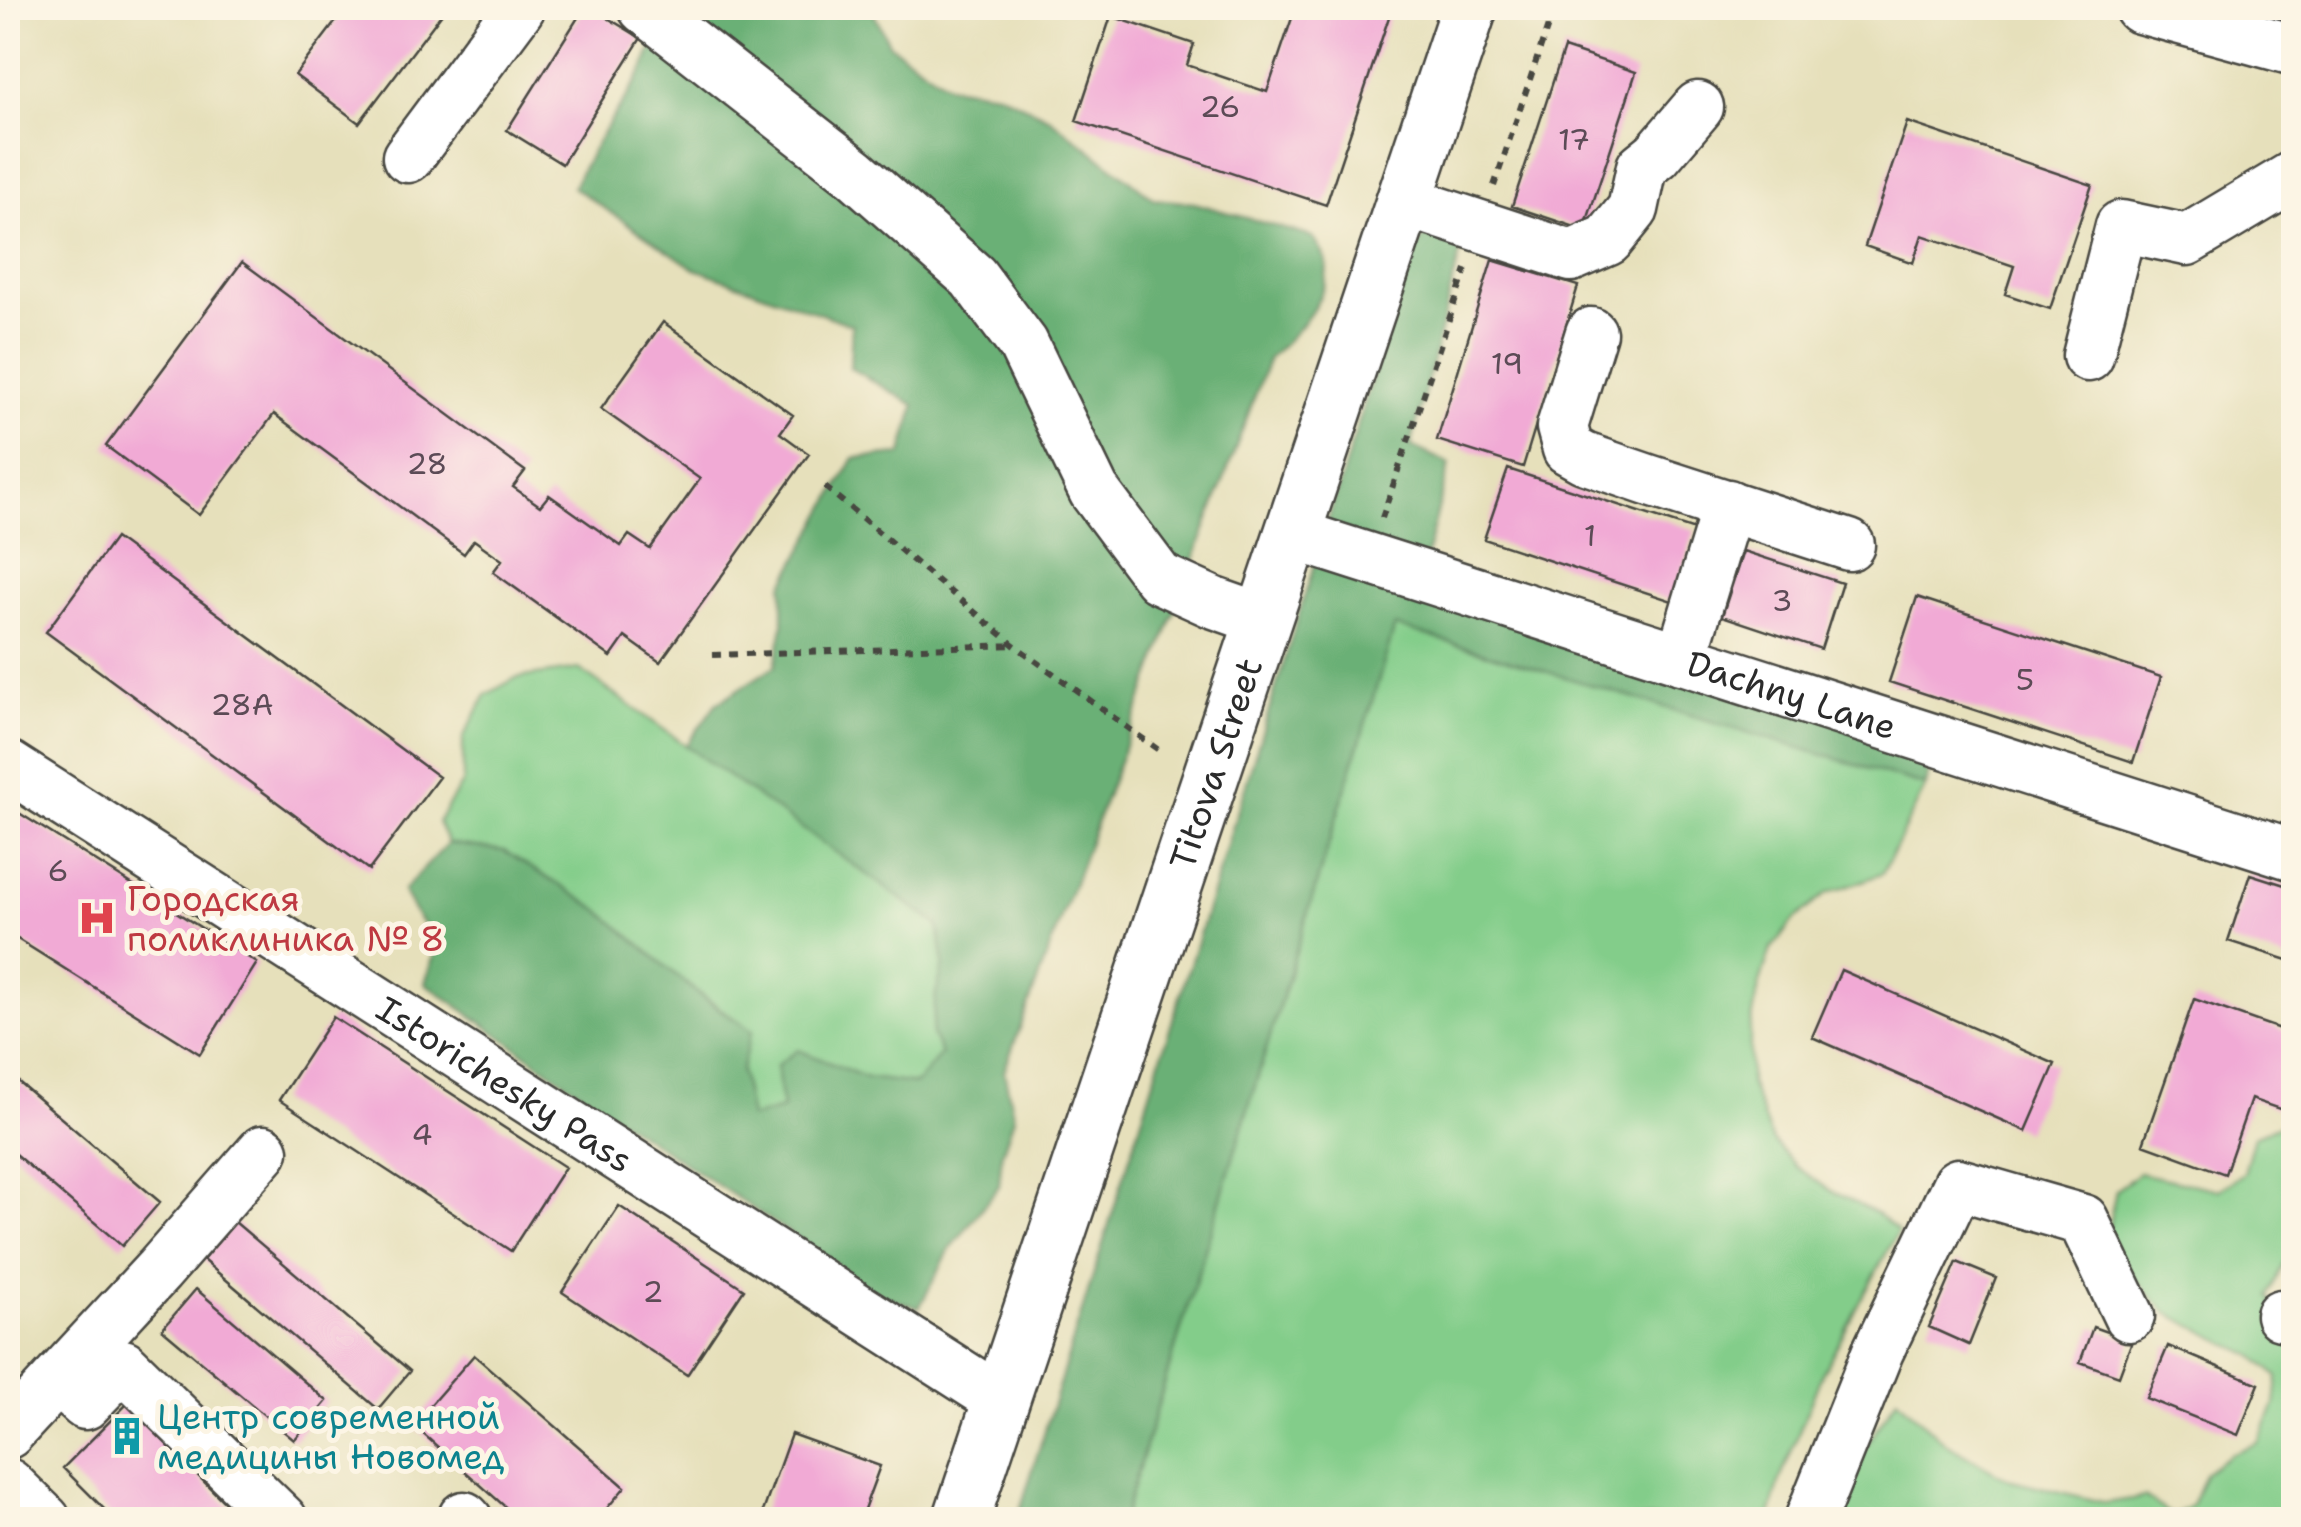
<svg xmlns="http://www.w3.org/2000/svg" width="2301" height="1527" viewBox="0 0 2301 1527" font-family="'Shantell Sans',sans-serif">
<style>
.green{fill:#83cd8a;stroke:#577c5a;stroke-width:2.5}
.forest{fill:#6ab076;stroke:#4a6e50;stroke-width:2.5}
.building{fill:#f1aad5}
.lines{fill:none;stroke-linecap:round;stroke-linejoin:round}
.minor-casing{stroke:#474641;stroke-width:55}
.major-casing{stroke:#474641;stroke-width:60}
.path{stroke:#474641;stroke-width:6;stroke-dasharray:8 8;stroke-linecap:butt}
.minor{stroke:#fff;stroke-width:50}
.major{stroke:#fff;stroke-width:55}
.labels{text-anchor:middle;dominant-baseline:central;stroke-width:10;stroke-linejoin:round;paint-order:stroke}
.number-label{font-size:30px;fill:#5c4b56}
.street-label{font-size:35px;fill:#2b2b2b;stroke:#fcf5e5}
.health-label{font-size:35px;fill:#be3a42;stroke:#fcf5e5;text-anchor:start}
.culture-label{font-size:35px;fill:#0d838f;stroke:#fcf5e5;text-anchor:start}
</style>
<rect width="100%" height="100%" fill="#fcf5e5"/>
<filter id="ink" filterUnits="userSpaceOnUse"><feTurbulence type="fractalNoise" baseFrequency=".01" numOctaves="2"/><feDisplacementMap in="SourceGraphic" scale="20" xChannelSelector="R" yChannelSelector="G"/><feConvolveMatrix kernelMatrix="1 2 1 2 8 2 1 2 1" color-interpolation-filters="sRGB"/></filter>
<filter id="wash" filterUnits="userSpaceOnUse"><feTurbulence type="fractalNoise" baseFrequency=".0048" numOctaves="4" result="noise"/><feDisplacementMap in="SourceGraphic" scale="40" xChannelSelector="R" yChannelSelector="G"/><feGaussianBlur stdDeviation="2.25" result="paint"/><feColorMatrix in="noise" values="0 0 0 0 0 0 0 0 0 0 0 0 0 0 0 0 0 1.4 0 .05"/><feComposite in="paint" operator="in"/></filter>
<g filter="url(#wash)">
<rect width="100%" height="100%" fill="#e6e0bb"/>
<path class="green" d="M1395,625L1926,786L1882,874L1826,894L1796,918L1771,949L1759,986L1750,1030V1083L1772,1140L1797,1167L1828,1189L1877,1214L1898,1231L1822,1374L1780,1480L1769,1519L1123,1520Z
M579,669L938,925L944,964L936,993L941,1054L917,1084L867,1078L798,1050L777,1066L782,1109L749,1119L741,1070L751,1031L504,851L448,843L438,822L463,782V738L486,695L516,678Z
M2280,1125L2293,1130V1245L2269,1296L2293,1333V1519L1829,1520L1838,1489L1897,1398L1946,1444L2008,1479L2106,1503L2145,1497L2173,1516L2192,1505L2206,1472L2232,1453L2258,1443L2275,1405L2278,1377L2255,1357L2167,1313L2125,1269L2107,1234L2116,1190L2139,1173L2219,1190L2244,1173L2254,1136Z"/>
<path class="forest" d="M658,8H871L890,45L949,86L998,93L1048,117L1154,199L1194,203L1313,237C1318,245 1326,256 1327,265C1327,304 1295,334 1269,358L1004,1071L1014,1118L1002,1153L999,1186L949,1251L919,1308L872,1293L836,1264L611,1114L425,983L438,942L417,916L403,891L448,843L504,851L598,909L702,997L752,1031L741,1070L750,1118L782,1109L777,1065L798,1050L867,1078L916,1084L941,1054L932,1035L936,993L944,964L938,925L686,746L716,704L775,666L783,626V585L854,458L902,454L915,405L850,368L852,325L695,269L573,187C580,173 587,158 596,144C621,101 660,62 658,8Z
M1425,234L1462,246L1411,446L1450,464L1424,564L1939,722L1926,786L1395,626L1123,1519L1017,1520L1409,260Z"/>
<g id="blocks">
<path class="building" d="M346,8H446L359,123L295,75Z
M584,8H591L641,38L562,164L507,130Z
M1272,8H1392L1326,205L1076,121L1111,16L1194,44L1187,65L1267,92L1292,18L1271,10Z
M1564,48L1636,72L1584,230L1512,206Z
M1907,122L2092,185L2050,309L2005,294L2014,266L1922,235L1913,263L1865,246Z
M1492,260L1578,286L1523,467L1437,440Z
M242,262L525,471L513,487L540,506L549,495L621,546L629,535L650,549L700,479L601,409L663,322L793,415L780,433L809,454L660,662L625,637L611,657L493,572L502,560L474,540L464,554L274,414L199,515L106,446Z
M1508,469L1695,530L1672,601L1484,539Z
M115,538L439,777L369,870L46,632Z
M1743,551L1842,583L1821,649L1722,616Z
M1917,597L2161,677L2133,762L1889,682Z
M8,806L257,963L200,1054L8,933Z
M2250,874L2294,888V962L2228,941Z
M1841,970L2055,1064L2026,1131L1812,1037Z
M2194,999L2294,1034V1114L2251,1099L2225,1174L2143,1144Z
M333,1017L565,1167L511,1251L279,1100Z
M8,1073L160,1202L122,1246L8,1148Z
M619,1206L744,1289L687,1375L562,1292Z
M235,1222L410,1371L378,1409L203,1260Z
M1957,1262L1996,1278L1969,1345L1929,1327Z
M196,1289L327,1401L294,1440L162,1329Z
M2093,1327L2132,1341L2119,1376L2080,1362Z
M2168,1346L2259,1384L2238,1435L2146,1398Z
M474,1355L625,1487L597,1520H520L413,1425Z
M127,1404L242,1520H115L63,1468Z
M791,1434L880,1466L860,1520H760Z"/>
</g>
</g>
<g filter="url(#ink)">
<use href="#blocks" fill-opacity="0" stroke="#474641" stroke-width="2.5"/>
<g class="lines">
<g class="minor-casing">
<g id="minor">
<path d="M644,8L855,173L973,277L1023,344L1094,491L1159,578L1212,602L1263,620"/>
<path d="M2140,8L2294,50"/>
<path d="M408,157L519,8"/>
<path d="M1404,201L1571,256L1608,240L1633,209L1642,167L1657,155L1698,107"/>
<path d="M1591,333L1562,427L1568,449L1584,458L1648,480L1849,545"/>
<path d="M2088,356L2121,226L2187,240L2294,176"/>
<path id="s1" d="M1292,534L2294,855"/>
<path d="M1681,659L1728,505"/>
<path id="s2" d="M8,766L1002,1401"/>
<path d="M2281,1315L2294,1318"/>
<path d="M58,1380L85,1404L123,1365L282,1520"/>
<path d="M8,1433L159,1270L263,1151"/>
<path d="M8,1484L45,1520"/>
<path d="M464,1517L467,1520"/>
<path d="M1810,1520L1878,1351L1958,1184L2083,1220L2129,1316"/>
</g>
</g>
<g class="major-casing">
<g id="major">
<path id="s3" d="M961,1520L1469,8"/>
</g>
</g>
<path class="path" d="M1494,186L1554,8
M825,487L1014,645L1164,754
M1382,518L1466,269
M713,655L1013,645"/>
<use href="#minor" class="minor"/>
<use href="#major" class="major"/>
</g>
</g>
<defs>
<g id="hospital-bare" transform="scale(3)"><path d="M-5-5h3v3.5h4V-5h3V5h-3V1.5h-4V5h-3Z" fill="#e0444e" stroke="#fcf5e5" stroke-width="2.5" paint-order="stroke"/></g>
<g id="building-bare" transform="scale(3)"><path d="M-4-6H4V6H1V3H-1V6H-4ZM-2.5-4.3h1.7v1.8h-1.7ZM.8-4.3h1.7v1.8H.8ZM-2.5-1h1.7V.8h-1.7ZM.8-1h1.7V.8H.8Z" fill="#0f9aa8" stroke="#fcf5e5" stroke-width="2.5" paint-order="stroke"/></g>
</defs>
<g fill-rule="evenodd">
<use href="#hospital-bare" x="97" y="918"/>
<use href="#building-bare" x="127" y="1436"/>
</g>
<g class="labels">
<g class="number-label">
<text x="1220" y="106">26</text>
<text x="1574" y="139">17</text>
<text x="1507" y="363">19</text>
<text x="427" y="463">28</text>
<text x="1590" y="535">1</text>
<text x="1782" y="600">3</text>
<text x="2025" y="679">5</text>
<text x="242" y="704">28А</text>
<text x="58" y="870">6</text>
<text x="422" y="1134">4</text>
<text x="653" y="1291">2</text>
</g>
<g class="street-label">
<text stroke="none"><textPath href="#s1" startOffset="525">Dachny Lane</textPath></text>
<text stroke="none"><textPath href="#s3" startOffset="798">Titova Street</textPath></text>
<text stroke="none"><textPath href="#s2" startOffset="590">Istorichesky Pass</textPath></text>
</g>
<g class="health-label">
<text x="127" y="898">Городская<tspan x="127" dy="40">поликлиника № 8</tspan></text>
</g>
<g class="culture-label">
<text x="157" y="1416">Центр современной<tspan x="157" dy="40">медицины Новомед</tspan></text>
</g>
</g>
<rect width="2301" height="1527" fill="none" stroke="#fcf5e5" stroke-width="40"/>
</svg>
